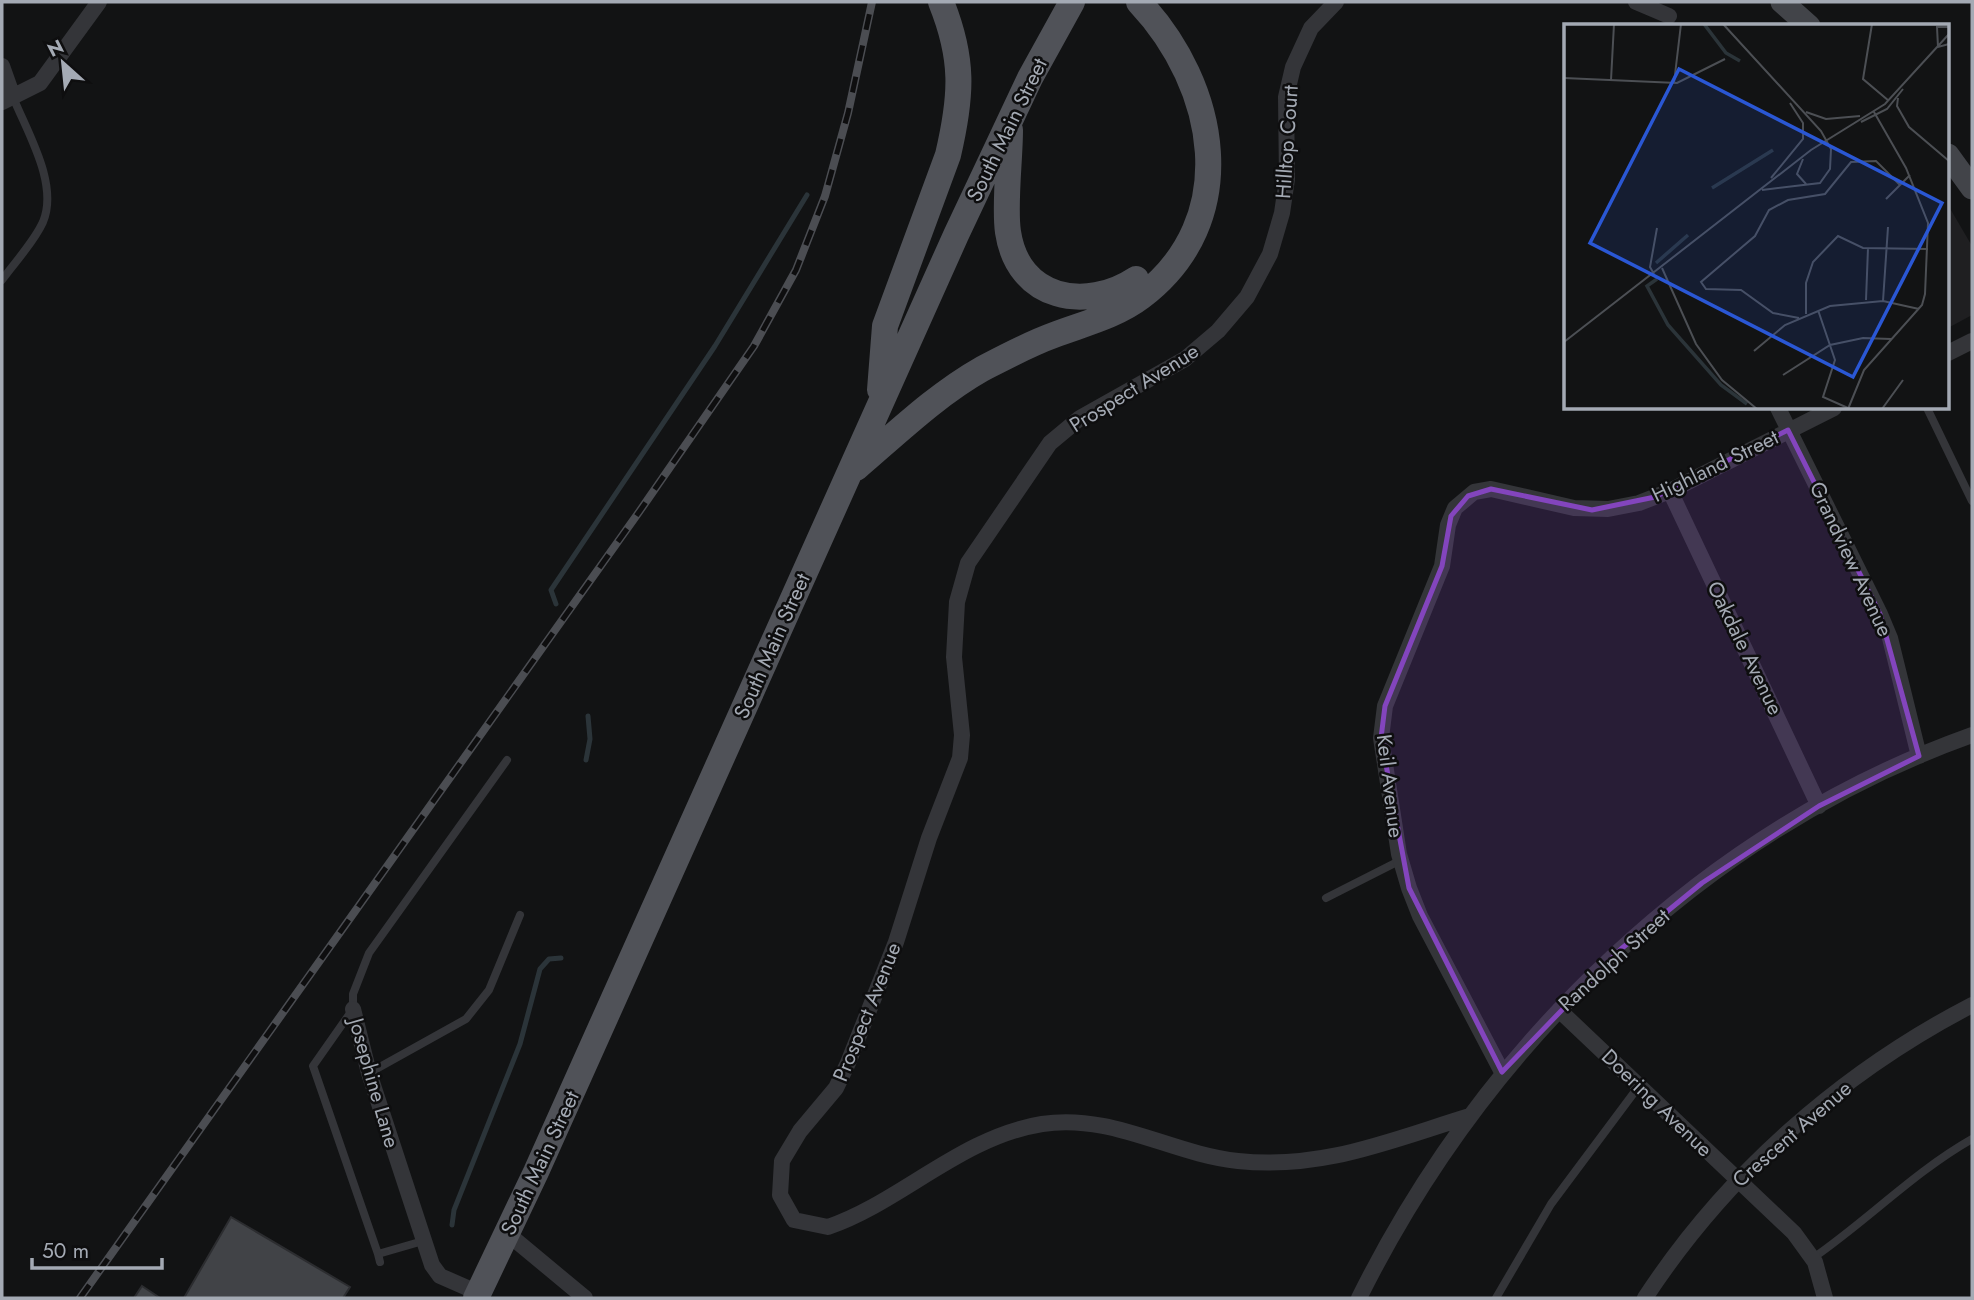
<svg xmlns="http://www.w3.org/2000/svg" width="1974" height="1300" viewBox="0 0 1974 1300" font-family="Jost,sans-serif">
<style>
.built{fill:#1f1f21}
.lines{fill:none;stroke-linecap:round;stroke-linejoin:round}
.stream{stroke:#2b3439;stroke-width:5}
.building{fill:#414347;stroke:#2c2d30;stroke-width:2}
.lane{stroke:#343539;stroke-width:8}
.street{stroke:#343539;stroke-width:16}
.secondary{stroke:#424449;stroke-width:23}
.primary{stroke:#505258;stroke-width:26}
.rail-casing{stroke:#4b4d52;stroke-width:8}
.rail{stroke:#0e0e0f;stroke-width:5;stroke-dasharray:16;stroke-linecap:butt}
.marked{fill:#8345bd;fill-opacity:0.2;stroke:#8345bd;stroke-width:5;stroke-linejoin:round}
.labels{text-anchor:middle;dominant-baseline:central;stroke-width:5;stroke-linejoin:round;paint-order:stroke}
.street-label{font-size:21px;fill:#a4aab4;stroke:#0e0e0f}
.inset-river{fill:none;stroke:#2b3439;stroke-width:3.5}
.inset-road{fill:none;stroke:#4c4f54;stroke-width:2}
.view{fill:#2a57d4;fill-opacity:0.15;stroke:#2a57d4;stroke-width:3.5}
.inset-edge{fill:none;stroke:#a4aab4;stroke-width:3.5}
</style>
<rect width="100%" height="100%" fill="#121314"/>
<path class="built" d="M1948,205L1972,246V315L1948,328Z"/>
<g class="lines">
<path class="stream" d="M556,604L551,590L715,346L807,195
M586,760L590,739L588,716
M452,1225L454,1210L520,1044L540,969L549,959L561,958"/>
</g>
<path class="building" d="M231,1217L350,1287L343,1298H184Z
M142,1286L160,1298H134Z"/>
<g class="lines">
<path class="lane" d="M2,280C15,262 34,242 43,222C59,184 27,132 13,97
M1927,408L1972,501
M1326,898L1401,860
M369,1073L466,1019L489,990L520,915
M378,1254L313,1066L353,1009V994L369,953L507,760
M1813,1258C1868,1220 1914,1172 1972,1139
M380,1262L378,1254L423,1241
M1496,1298L1551,1204L1639,1086"/>
<path class="street" d="M1336,2L1311,28L1293,67L1286,97L1287,179L1282,213L1270,254L1247,297L1218,331L1185,359L1080,418L1050,443L968,563L957,602L954,657L962,735L960,758L929,838L896,942L848,1063L836,1088L800,1131L782,1161L780,1195L794,1220L828,1227C901,1202 961,1137 1042,1124C1112,1113 1171,1154 1238,1161C1323,1170 1391,1140 1470,1116
M1636,2L1669,16
M2,66L13,97
M2,102L40,83L99,2
M1948,353L1972,341
M1778,408L1880,614L1890,638L1919,756
M1670,491L1819,806
M353,1009L369,1073L432,1265L440,1276L479,1293
M1559,1010L1794,1233L1815,1262L1825,1298
M1502,1072L1420,916L1409,888L1399,854L1381,738L1385,706L1442,566L1448,525L1455,508L1474,492L1491,489L1574,508L1608,509L1639,503L1670,491L1834,408
M508,1234L585,1298
M1359,1298C1485,1045 1703,831 1972,735
M1645,1298C1726,1174 1841,1073 1972,1005"/>
<path class="secondary" d="M1782,2L1809,26
M1948,155L1972,188"/>
<path class="primary" d="M1010,130C1010,159 1004,205 1008,232C1018,300 1086,312 1136,279
M880,390L885,326L948,155C962,95 964,59 941,2
M856,468C896,434 936,395 982,369C1005,357 1029,344 1054,335C1083,324 1116,316 1141,297C1243,220 1218,86 1139,2
M476,1298L536,1172L956,235L1030,78L1072,2"/>
<g class="rail-casing">
<path id="rail" d="M80,1298L639,512L754,346L796,270L825,196L848,113L872,2"/>
</g>
<use href="#rail" class="rail"/>
</g>
<path class="marked" d="M1788,430L1880,614L1919,756L1819,806L1702,883L1621,949L1502,1072L1409,888L1381,738L1385,706L1442,566L1451,516L1468,496L1491,489L1592,510L1655,497Z"/>
<g class="labels">
<g class="street-label">
<text transform="translate(1007 130) rotate(-64)">South Main Street</text>
<text transform="translate(1287 142) rotate(-86)">Hilltop Court</text>
<text transform="translate(1134 388) rotate(-32)">Prospect Avenue</text>
<text transform="translate(1715 466) rotate(-26)">Highland Street</text>
<text transform="translate(1851 559) rotate(65)">Grandview Avenue</text>
<text transform="translate(772 646) rotate(-66)">South Main Street</text>
<text transform="translate(1745 648) rotate(64)">Oakdale Avenue</text>
<text transform="translate(1390 786) rotate(83)">Keil Avenue</text>
<text transform="translate(1614 960) rotate(-42)">Randolph Street</text>
<text transform="translate(867 1012) rotate(-68)">Prospect Avenue</text>
<text transform="translate(374 1083) rotate(74)">Josephine Lane</text>
<text transform="translate(1657 1103) rotate(44)">Doering Avenue</text>
<text transform="translate(1792 1134) rotate(-41)">Crescent Avenue</text>
<text transform="translate(540 1163) rotate(-65)">South Main Street</text>
</g>
</g>
<g transform="translate(1564 24)">
<rect width="385" height="385" fill="#121314"/>
<path class="inset-river" d="M140,0L162,29L176,37M148,164L209,126M92,239L124,211M93,255L83,262L104,301L157,361L183,380"/>
<path class="inset-road" d="M159,0L257,107L267,125L266,145L256,159L198,166M308,0L299,55L325,77M385,3H373L374,23L385,20M0,54L113,59L161,35M47,56L50,0M110,59L117,0M334,74L333,82L345,103L385,137M242,88L262,95L296,92M297,98L323,85L339,65M239,135L233,150L242,160M207,154L239,115V99L226,79M322,175L346,151M98,244L132,320L158,356L193,385M90,250L86,243L93,204M302,276L304,224M319,277L324,203M254,286L271,336L259,373L284,384M242,290V259L249,238L274,212L299,224L364,225M235,294L209,289L177,266L142,265L137,258L191,212L205,186L224,176L261,170L287,138L312,137L336,161M0,318L247,126L321,80L385,10M190,327L221,301L266,282L319,277L355,285M219,351L266,321L299,314L327,315M284,385L300,346L358,281L361,270L364,199L342,144L310,88M318,385L339,356"/>
<path class="view" d="M115,45L378,179L289,353L26,219Z"/>
<rect width="385" height="385" class="inset-edge"/>
</g>
<rect width="1974" height="1300" fill="none" stroke="#a4aab4" stroke-width="7"/>
<g transform="translate(63 63) rotate(333)" stroke="#0e0e0f" stroke-width="5" paint-order="stroke">
<path d="M0-5L12 26L0 18L-12 26Z" fill="#a4aab4"/>
<text y="-10" font-size="19" font-weight="bold" text-anchor="middle" fill="#a4aab4">N</text>
</g>
<path d="M32 1258v10h130v-10" fill="none" stroke="#a4aab4" stroke-width="3.5"/>
<text x="42" y="1258" font-size="21" fill="#a4aab4" stroke="#0e0e0f" stroke-width="5" paint-order="stroke">50 m</text>
</svg>
